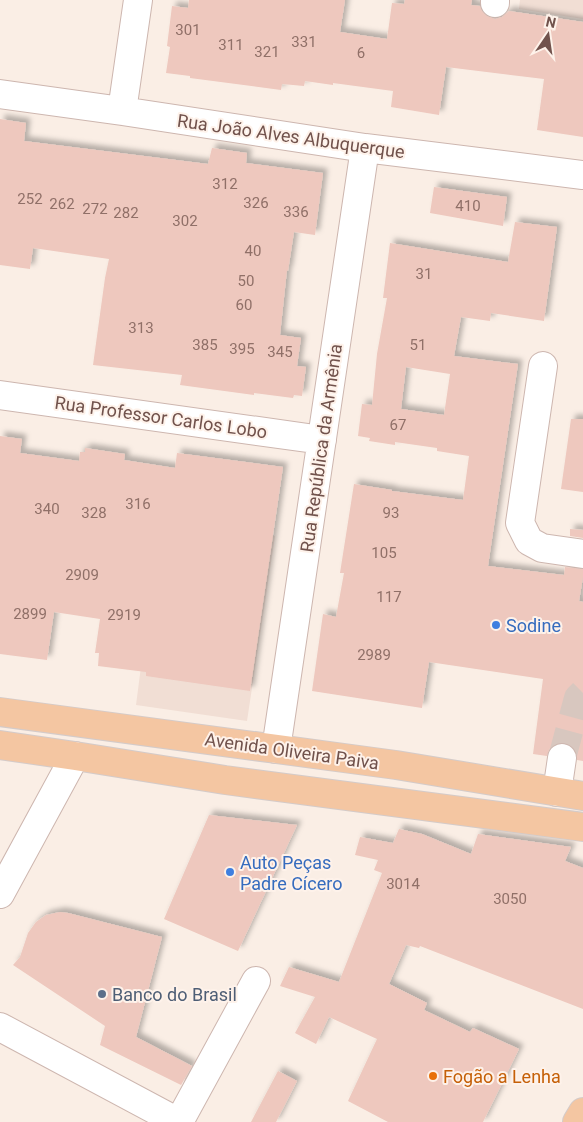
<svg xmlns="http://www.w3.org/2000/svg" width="583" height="1122" viewBox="0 0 583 1122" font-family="Roboto,sans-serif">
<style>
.residential{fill:#f1ded4}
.building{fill:#eec8be;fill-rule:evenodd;filter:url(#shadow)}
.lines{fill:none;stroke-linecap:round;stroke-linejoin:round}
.minor-tunnel{stroke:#d8c7bf;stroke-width:28;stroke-dasharray:28 14;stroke-linecap:butt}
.minor-casing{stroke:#cdb6af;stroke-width:30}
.major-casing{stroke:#d4cbc9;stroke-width:30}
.minor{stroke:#fff;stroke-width:28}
.major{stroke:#f4c6a2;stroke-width:28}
.shop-dot{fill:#3f7fe0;stroke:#fef2ea;stroke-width:2}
.service-dot{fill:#5c6f8a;stroke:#fef2ea;stroke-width:2}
.food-dot{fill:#e8710a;stroke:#fef2ea;stroke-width:2}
.labels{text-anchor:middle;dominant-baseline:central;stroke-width:4;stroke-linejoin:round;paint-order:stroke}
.number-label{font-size:15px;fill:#907068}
.street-label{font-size:18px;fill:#71524c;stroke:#fef2ea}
.shop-label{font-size:18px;fill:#366cbe;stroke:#fef2ea;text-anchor:start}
.service-label{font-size:18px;fill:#4e5e75;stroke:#fef2ea;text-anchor:start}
.food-label{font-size:18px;fill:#c56008;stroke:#fef2ea;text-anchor:start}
</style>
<defs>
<filter id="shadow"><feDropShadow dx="4.5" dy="-4.5" stdDeviation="2.5" flood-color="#0004"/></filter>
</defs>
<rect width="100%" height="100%" fill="#faeee5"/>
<path class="residential" d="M520,0H583V19L519,9Z
M160,520L275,536L247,721L136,705Z"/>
<path class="building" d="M189,0H345L340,32L387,39L392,3L404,4L405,0H472L471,5L480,6L482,11L487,16L495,19L502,17L509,11L583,22V137L537,130L544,79L446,67L439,115L391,107L393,91L333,83V85L305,81L304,86L282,84L281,90L190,78V76L166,73L170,47L167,46L172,6L188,8Z
M0,119L26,123L24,141L208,164L212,148L247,153L246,163L323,173L315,235L294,232L288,271L287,270L280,335L301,338L297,366L306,367L302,396L294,395L293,398L254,393V395L180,385L182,375L93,365L105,278L109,259L33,248L30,269L0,265Z
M434,187L507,197L503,226L430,213Z
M515,222L557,227L544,321L491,313L490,321L461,317L454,356L518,364L488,566L564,575L565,567L583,569V577L579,601L583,602V761L577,760V753L572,746L564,743H557L550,748L547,756L533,754L543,679L429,662L422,708L312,691L323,614L336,617L344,573H340L354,484L392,490V491L463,500L469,456L437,451V448L395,442V445L369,441L370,438L358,436L362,404L372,405L377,354L387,298H383L390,243L508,262ZM406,367L450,374L444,415L401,409Z
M571,419H583V492L561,489Z
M0,436L22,439L20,453L79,461L80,452H85V448L125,454L124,460L175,468L177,453L283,467L250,691L146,676V672L98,666L99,653H95L100,619L54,612L47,660L0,654Z
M570,529L583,530V538L570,536Z
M209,815L297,825L238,951L164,919Z
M399,829L422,834L471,854L478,834L571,847L565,861L583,868V1009L420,946L419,948L406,945L389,984L427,1003L424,1010L470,1032L473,1028L519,1049L483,1122H388L348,1101L377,1039L329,1017L316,1044L295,1033L315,997L280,986L289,967L339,982L382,873L374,870L378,860L355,855L360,837L393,843Z
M60,912L68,913L162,937L136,1037L192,1066L181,1085L100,1045L105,1026L13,965L20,957L28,933L36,922L46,915Z
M278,1071L297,1081L276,1122H251Z"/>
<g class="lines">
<path class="minor-tunnel" d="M562,758L578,698L583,693"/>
<g class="minor-casing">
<path id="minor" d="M495,3V0
M0,94L122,111L365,148L583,175
M122,111L138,0
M543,366L520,523L529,541L542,548L583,554
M0,395L322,440
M276,749L365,148
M557,792L562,758
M0,894L75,756
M0,1027L178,1122
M179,1122L256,981"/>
</g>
<g class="major-casing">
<path id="major" d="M0,712L396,765L583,796
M0,745L75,756L225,780L583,827
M577,1122L583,1112"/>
</g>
<use href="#minor" class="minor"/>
<use href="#major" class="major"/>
</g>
<g class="shop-dot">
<circle cx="496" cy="625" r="5"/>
<circle cx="230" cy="872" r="5"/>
</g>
<circle class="service-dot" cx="102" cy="994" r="5"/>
<circle class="food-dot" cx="433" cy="1076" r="5"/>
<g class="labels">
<g class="number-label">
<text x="188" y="30">301</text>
<text x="304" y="42">331</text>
<text x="231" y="45">311</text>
<text x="267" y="52">321</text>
<text x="361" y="53">6</text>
<text x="225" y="184">312</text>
<text x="30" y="199">252</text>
<text x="256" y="203">326</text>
<text x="62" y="204">262</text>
<text x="468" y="206">410</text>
<text x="95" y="209">272</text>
<text x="296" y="212">336</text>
<text x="126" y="213">282</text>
<text x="185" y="221">302</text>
<text x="253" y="251">40</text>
<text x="424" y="274">31</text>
<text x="246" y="281">50</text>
<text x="244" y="305">60</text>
<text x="141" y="328">313</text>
<text x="205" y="345">385</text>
<text x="418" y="345">51</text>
<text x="242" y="349">395</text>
<text x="280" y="352">345</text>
<text x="398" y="425">67</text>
<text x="138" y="504">316</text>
<text x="47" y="509">340</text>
<text x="94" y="513">328</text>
<text x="391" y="513">93</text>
<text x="384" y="553">105</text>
<text x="82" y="575">2909</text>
<text x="389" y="597">117</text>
<text x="30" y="614">2899</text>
<text x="124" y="615">2919</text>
<text x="374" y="655">2989</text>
<text x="403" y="884">3014</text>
<text x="510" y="899">3050</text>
</g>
<g class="street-label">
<text transform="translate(291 136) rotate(8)">Rua João Alves Albuquerque</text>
<text transform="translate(161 417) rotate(8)">Rua Professor Carlos Lobo</text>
<text transform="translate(321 448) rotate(-82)">Rua República da Armênia</text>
<text transform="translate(292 751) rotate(8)">Avenida Oliveira Paiva</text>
</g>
<g class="shop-label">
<text x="506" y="625">Sodine</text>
<text x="240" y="862">Auto Peças<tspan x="240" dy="21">Padre Cícero</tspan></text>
</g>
<g class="service-label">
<text x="112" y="994">Banco do Brasil</text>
</g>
<g class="food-label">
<text x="443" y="1076">Fogão a Lenha</text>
</g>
</g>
<g transform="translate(548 35) rotate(13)" stroke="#fef2ea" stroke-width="4" paint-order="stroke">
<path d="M0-4L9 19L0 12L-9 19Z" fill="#71524c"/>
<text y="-8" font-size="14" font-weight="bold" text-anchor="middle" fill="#71524c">N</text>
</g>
</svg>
